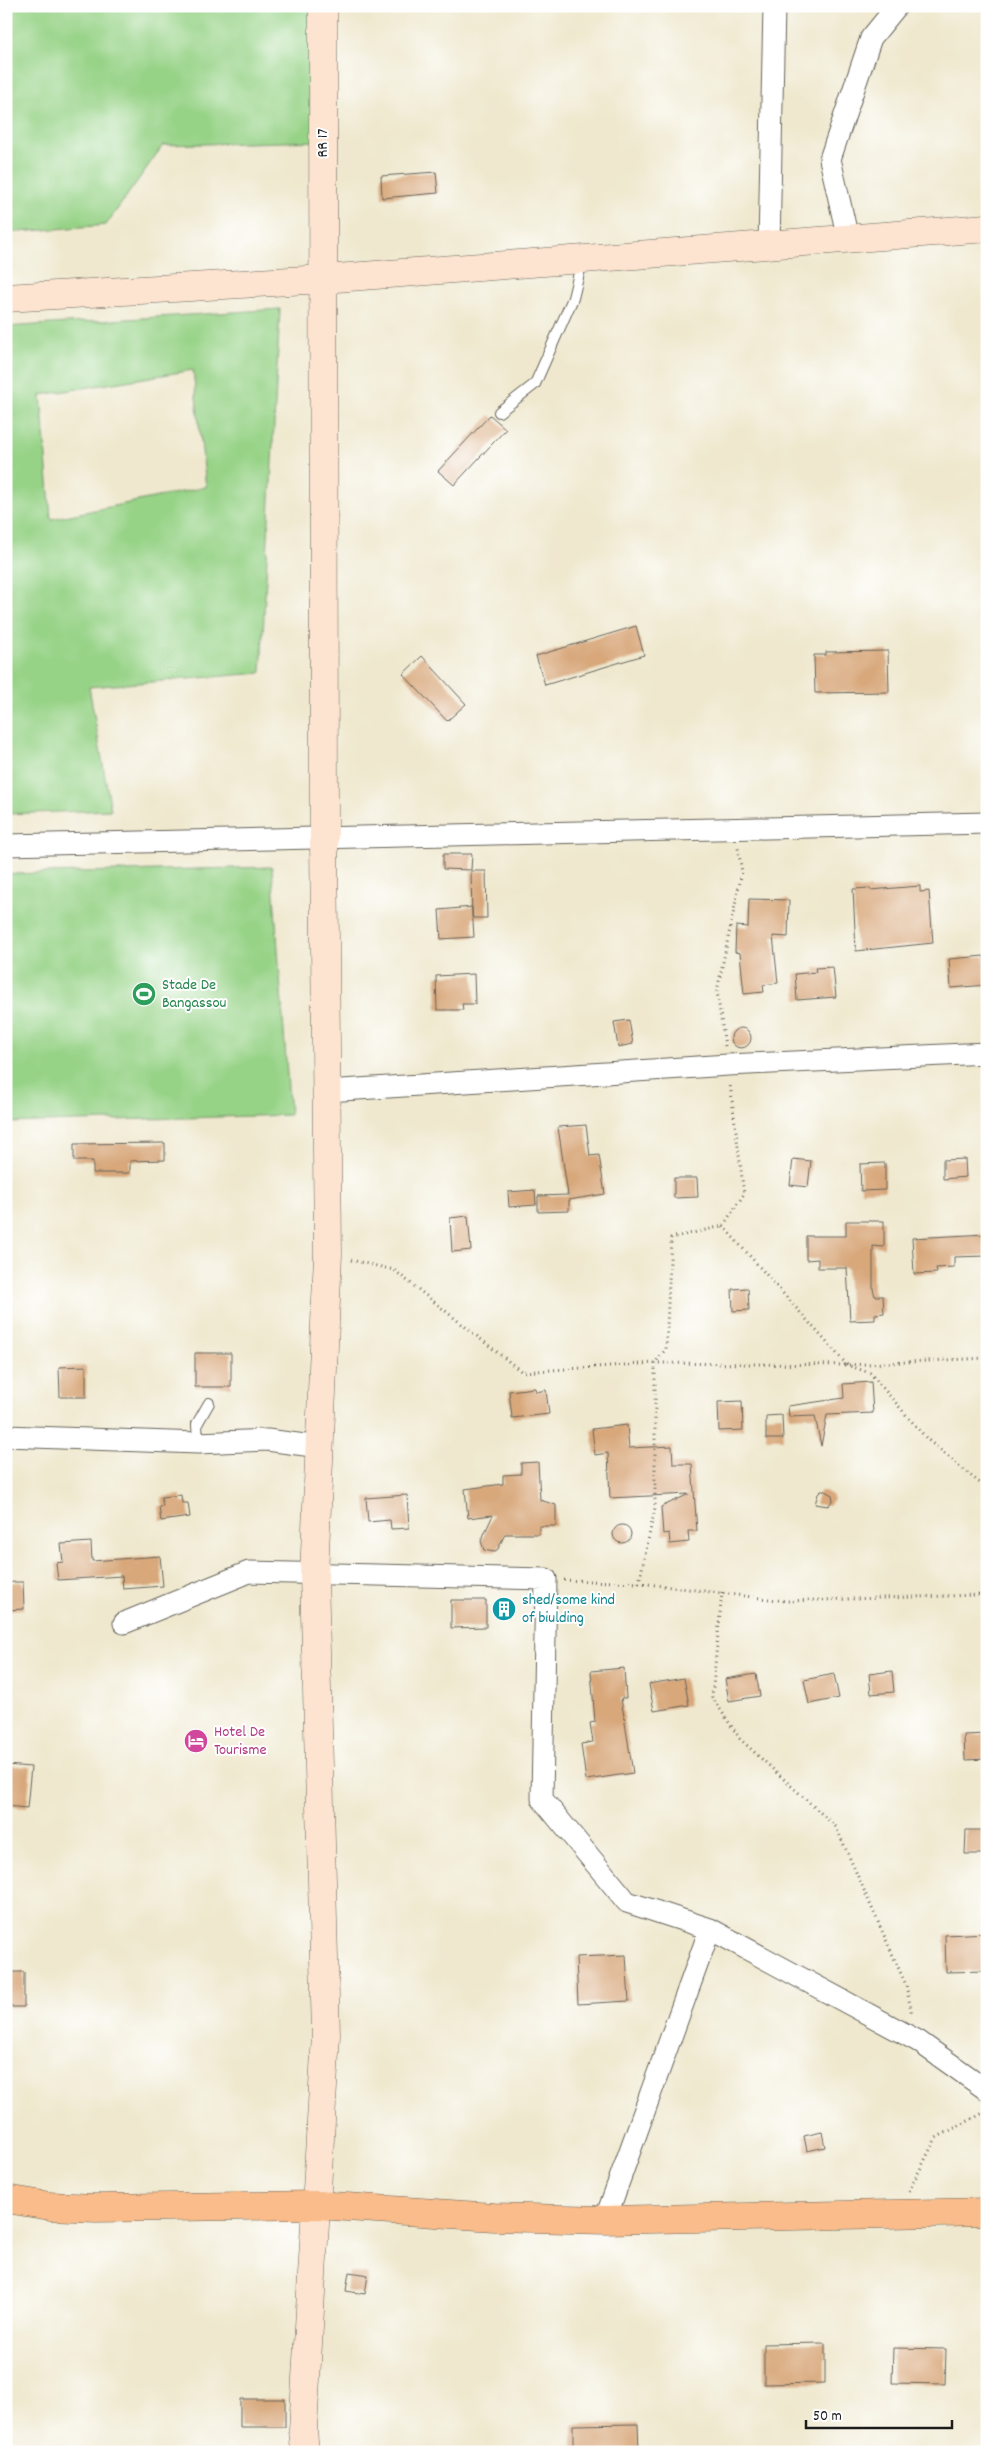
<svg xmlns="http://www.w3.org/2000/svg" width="993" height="2458" viewBox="0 0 993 2458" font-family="Dekko,sans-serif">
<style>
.green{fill:#97d387;stroke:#5a7852;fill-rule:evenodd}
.building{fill:#d8a77a}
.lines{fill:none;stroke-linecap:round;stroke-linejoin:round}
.lane-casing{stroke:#66635a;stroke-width:12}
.street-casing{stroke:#66635a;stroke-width:23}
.secondary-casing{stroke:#66635a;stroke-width:29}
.primary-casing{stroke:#66635a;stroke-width:29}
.path{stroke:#66635a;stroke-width:3;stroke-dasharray:1 4;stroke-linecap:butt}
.lane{stroke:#fff;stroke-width:10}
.street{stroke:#fff;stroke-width:21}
.secondary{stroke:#fde4d0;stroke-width:28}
.primary{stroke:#f9bc8a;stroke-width:28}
.labels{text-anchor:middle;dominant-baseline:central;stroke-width:4;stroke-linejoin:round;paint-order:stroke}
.street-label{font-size:16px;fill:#1c1c1c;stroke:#fff}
.leisure-label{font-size:16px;fill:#27864d;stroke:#fff;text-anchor:start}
.culture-label{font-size:16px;fill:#0d838f;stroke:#fff;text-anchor:start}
.hotel-label{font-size:16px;fill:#b23c85;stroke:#fff;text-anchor:start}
</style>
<rect width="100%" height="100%" fill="#fff"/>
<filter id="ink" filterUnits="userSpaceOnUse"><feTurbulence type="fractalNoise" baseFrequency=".02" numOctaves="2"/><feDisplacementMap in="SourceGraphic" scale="10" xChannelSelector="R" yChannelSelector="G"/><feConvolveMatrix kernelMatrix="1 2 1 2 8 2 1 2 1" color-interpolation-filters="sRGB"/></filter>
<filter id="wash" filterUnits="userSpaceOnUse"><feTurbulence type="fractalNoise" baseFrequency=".0096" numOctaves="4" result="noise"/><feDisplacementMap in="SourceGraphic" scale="20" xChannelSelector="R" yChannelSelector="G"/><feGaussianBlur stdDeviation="1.12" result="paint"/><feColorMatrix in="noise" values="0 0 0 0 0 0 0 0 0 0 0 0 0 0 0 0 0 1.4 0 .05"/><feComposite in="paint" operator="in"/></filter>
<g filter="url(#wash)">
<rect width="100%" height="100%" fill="#efe8ce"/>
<path class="green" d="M6,6H320L325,141L163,145L106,225L6,233Z
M280,309L261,673L89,687L111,810L6,814V327ZM193,370L206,487L51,519L41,395Z
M272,867L290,1115L6,1123V874Z"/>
<g id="blocks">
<path class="building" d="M436,172L438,193L382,198L381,176Z
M490,415L506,429L454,485L438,471Z
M636,626L644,655L545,685L536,656Z
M888,651L889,692L815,693L814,655H826V652Z
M422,656L466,704L447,721L403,674Z
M443,854H472L471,870L443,869Z
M471,871H486L487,918H472Z
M920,886V892L929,891L933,943L856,951L853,889L870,888V890Z
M749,899L789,900L788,937L773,936L778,983L763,985L764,992L744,994L740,953L735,952L736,926L748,927Z
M472,907L474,937L441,939L439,910Z
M984,956L987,985L951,988L949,959Z
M833,967L836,997L797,1000L795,974L816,972L815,968Z
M474,974L475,1004H462L463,1010H437L436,976Z
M629,1020L633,1044L618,1047L614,1022Z
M731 1038a10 10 0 1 1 20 0a10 10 0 1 1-20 0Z
M586,1125L590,1156L599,1155L605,1194L569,1200V1211L538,1212V1196L568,1195L558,1127Z
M165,1143V1160L130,1161V1173H93V1161H74V1144Z
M793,1159L811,1161L808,1187L790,1185Z
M965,1159L966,1177L943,1179V1160Z
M885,1163V1190L861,1191L860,1164Z
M674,1178H697L698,1197L674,1198Z
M535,1190L536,1205L509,1207L508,1192Z
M468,1216L471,1250L452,1252L450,1218Z
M846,1221H884V1247L873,1246V1289L875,1296H883L884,1313L875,1314V1320L850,1321L847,1268H818V1259L806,1260V1236H846Z
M987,1234V1256L954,1257V1267L936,1268L937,1273L914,1274L912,1238Z
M748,1288L749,1310L733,1311L732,1289Z
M195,1353H231V1387H195Z
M86,1366V1397H60L59,1367Z
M871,1382L873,1413L827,1415L821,1446L815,1416L789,1417L788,1406L844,1398L843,1384Z
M535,1388L536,1392L546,1390L549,1414L512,1418L509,1391Z
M742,1401L743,1430L719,1431L718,1402Z
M782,1415L783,1439H766V1416Z
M627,1425L629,1448L672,1446L673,1464H692L697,1531H688L689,1542L670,1544L669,1533L663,1534L661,1507L689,1494L610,1498L608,1453L595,1455L592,1429Z
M538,1462L540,1500L556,1505V1526H539V1534H505L498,1549L494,1552L484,1550L481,1541L493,1515L468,1518L465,1489L503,1484V1475L521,1474V1463Z
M821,1491H825L832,1495L833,1500L828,1506L815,1504L818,1494Z
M181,1495L182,1503H188L190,1517L161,1521L159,1506H163L161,1497Z
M407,1495L409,1528L391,1529L390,1520L368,1522L366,1498Z
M613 1534a9 9 0 1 1 18 0a9 9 0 1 1-18 0Z
M91,1542L92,1561L160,1556L163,1586L123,1589L122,1576L58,1580L56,1563L63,1562L61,1544Z
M15,1582H23L24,1609L6,1610V1583Z
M451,1600H486V1627L451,1628Z
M624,1668L626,1698H621L633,1773L586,1780L581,1744L593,1742L590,1723L595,1722L591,1671Z
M892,1671L894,1692L871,1694L869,1674Z
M756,1674L760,1696L729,1701L725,1679Z
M834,1674L839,1698L809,1704L804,1680Z
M684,1678L689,1705L654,1711L649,1684Z
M987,1734V1759L965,1760L964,1735Z
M6,1765L31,1767L27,1808L6,1806Z
M966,1830H987V1854H965Z
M987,1933V1971L946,1972L945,1935Z
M626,1955L629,2001L578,2004L576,1957Z
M6,1972H24V2007H6Z
M822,2132L825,2147L807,2151L804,2136Z
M349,2272L368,2275L365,2294L346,2291Z
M825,2343V2383L764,2384V2344Z
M893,2348L946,2349L945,2384L892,2383Z
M240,2399H285V2427H240Z
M638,2424L639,2452H573V2425Z"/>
</g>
</g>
<g filter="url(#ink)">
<use href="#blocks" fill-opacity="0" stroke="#66635a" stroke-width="1"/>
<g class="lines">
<g class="lane-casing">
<path id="lane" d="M499,412L535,384L573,298L582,261
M198,1443L197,1424L209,1403"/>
</g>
<g class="street-casing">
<path id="street" d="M848,239L830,159L871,38L897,6
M769,246L774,6
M6,845L987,823
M327,1091L728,1065L987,1053
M6,1436L198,1443L267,1440L320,1447
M242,1575L124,1623L249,1572L546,1579L542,1799L627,1902L710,1929L918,2041L987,2090
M605,2220L710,1929"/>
</g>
<g class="secondary-casing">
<path id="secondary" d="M6,298L323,279L987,228
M305,2452L303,2430L326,2035L314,1575L328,1254L324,838L323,6"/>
</g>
<g class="primary-casing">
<path id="primary" d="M6,2199L50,2206L96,2208L317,2205L494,2217L605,2220L987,2212"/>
</g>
<path class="path" d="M725,1046L717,991L742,872L738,848
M723,1226L847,1365L870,1373L927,1439L987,1489
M351,1260L394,1270L522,1372L655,1363L847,1365L987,1358
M564,1580L639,1583L785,1601L978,1595L987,1600
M639,1583L655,1508V1363L666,1349L671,1238L723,1226L744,1194L730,1084
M722,1592L712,1697L740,1739L836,1827L906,1985L912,2015
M909,2191L936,2138L987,2111"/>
<use href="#lane" class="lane"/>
<use href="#street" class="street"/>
<use href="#secondary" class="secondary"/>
<use href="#primary" class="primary"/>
</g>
</g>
<defs>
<g id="stadium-disc" transform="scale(1.25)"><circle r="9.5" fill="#2e9e5b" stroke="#fff"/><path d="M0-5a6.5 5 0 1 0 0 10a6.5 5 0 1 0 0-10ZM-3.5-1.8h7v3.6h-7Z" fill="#fff"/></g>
<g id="building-disc" transform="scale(1.25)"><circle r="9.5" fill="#0f9aa8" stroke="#fff"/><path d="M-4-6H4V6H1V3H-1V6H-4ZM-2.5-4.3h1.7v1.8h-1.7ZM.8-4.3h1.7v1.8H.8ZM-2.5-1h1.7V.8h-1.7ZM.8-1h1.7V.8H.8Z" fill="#fff"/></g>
<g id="hotel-disc" transform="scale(1.25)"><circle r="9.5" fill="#d1479c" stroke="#fff"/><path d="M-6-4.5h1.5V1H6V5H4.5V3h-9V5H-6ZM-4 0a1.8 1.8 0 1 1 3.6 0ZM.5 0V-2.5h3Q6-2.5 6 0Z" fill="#fff"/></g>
</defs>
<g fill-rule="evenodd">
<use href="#stadium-disc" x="144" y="994"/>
<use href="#building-disc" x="504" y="1609"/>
<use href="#hotel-disc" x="196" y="1741"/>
</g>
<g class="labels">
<g class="street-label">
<text transform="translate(323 143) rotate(-90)">RR 17</text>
</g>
<g class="leisure-label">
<text x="162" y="985">Stade De<tspan x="162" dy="18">Bangassou</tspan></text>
</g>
<g class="culture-label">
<text x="522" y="1600">shed/some kind<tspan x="522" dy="18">of biulding</tspan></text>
</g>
<g class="hotel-label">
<text x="214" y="1732">Hotel De<tspan x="214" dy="18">Tourisme</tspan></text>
</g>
</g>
<rect width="993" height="2458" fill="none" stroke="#fff" stroke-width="25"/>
<path d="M806 2420v8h146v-8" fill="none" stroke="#1c1c1c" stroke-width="2.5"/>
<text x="813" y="2420" font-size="15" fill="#1c1c1c" stroke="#ffffff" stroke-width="4" paint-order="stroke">50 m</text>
</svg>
